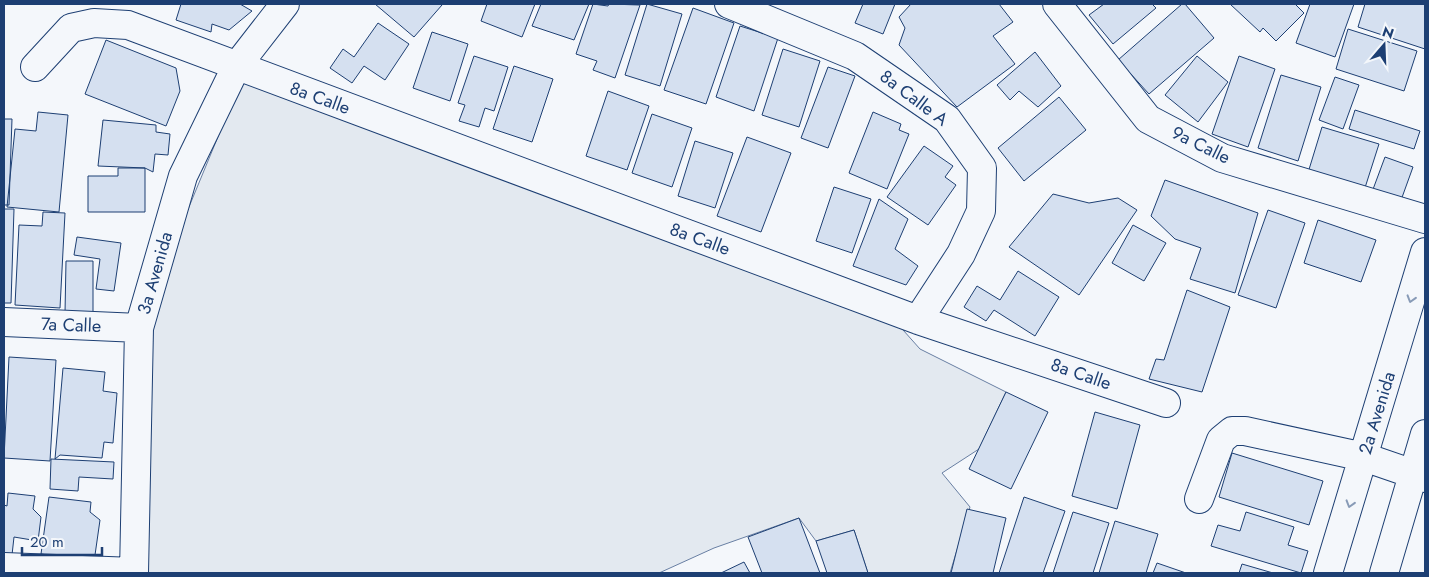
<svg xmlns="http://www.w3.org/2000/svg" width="1429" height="577" viewBox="0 0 1429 577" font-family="Jost,sans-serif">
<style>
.green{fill:#e3e9f0;stroke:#687fa3}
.building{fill:#d5e0f0;stroke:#1d3f73}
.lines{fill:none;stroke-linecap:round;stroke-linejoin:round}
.minor-casing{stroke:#1d3f73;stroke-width:30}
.minor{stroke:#f4f7fb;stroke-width:28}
.oneway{stroke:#889bb7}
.labels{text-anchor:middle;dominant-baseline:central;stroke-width:4;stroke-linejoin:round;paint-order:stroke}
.street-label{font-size:18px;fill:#1d3f73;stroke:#f4f7fb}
</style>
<rect width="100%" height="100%" fill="#f4f7fb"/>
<path class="green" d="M241,81L895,321L920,349L1006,392L979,449L942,473L970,507L950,573H868L854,530L816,541L799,518L714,548L659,573H134L139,328Z"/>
<path class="building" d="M181,4H240L252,11L229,30L212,24L211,32L176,20Z
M375,4H440L442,5L414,37Z
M487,4H535L522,37L481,21Z
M541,4H589L574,40L532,26Z
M593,4L608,6L609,4L640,5L615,78L593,70L597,61L576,54Z
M647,4L682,14L660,86L625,75Z
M863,4H895L883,34L855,23Z
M911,4H999L1013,22L993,36L1015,64L957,107L899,45L905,28L899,17Z
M1104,4H1152L1156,8L1113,44L1089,15Z
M1182,4H1185L1214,38L1149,94L1118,60Z
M1230,4H1295L1304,13L1276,41L1263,28L1260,32Z
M1310,4H1354L1335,57L1296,43Z
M1365,4H1425V49L1358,27Z
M693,8L734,23L706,104L664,90Z
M378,23L409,44L385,80L364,66L352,83L330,68L343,49L354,57Z
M740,26L778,38L754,111L716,97Z
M1348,29L1417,51L1404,91L1336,69Z
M432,32L468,44L450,101L413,88Z
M106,40L176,68L180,91L166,126L85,94Z
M783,49L820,61L799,127L762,115Z
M1035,52L1061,86L1038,107L1019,91L1010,100L997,85Z
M474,56L508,67L494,111L485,108L479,127L459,121L465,105L458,103Z
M1197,56L1228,82L1198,122L1165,95Z
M1239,56L1275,69L1248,147L1212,134Z
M514,66L553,79L532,142L493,129Z
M828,67L855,76L828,148L801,138Z
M1281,75L1321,87L1298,161L1258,148Z
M1335,77L1359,85L1343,129L1319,120Z
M608,91L649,106L627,170L586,156Z
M1059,97L1086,130L1024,181L998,148Z
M1355,110L1420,131L1414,149L1349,129Z
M38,112L68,115L59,212L7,207L15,129L36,131Z
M873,112L901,124L899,130L909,134L887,189L849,173Z
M652,114L692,128L672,187L632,173Z
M4,119H12L9,205H4Z
M103,120L156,125V132L170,134L168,155L155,154L153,172L145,168L98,166Z
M1322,127L1379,144L1363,194L1307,176Z
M747,137L791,153L761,232L717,216Z
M695,141L733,153L715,208L678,196Z
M924,146L953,166L945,177L956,185L928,225L887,197Z
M1385,157L1413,167L1400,203L1372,192Z
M118,168H145V212H88V176H118Z
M1165,180L1258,213L1235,293L1190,279L1201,248L1175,239L1151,216Z
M834,187L871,199L852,253L816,241Z
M1053,194L1089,203L1118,198L1137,210L1079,295L1009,247Z
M879,199L908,219L895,249L918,266L906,285L853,266Z
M4,209H14L11,303H4Z
M1268,210L1305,223L1276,308L1238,295Z
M43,212L65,213L60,308L15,305L19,225L42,226Z
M1318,220L1376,240L1361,282L1304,263Z
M1133,225L1166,243L1144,281L1112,263Z
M77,237L121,243L114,291L96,289L100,259L74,255Z
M66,261H93V314L65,313Z
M1018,271L1059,297L1035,336L994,310L986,321L964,307L977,286L1000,300Z
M1187,290L1230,307L1202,392L1149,379L1156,359L1164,360Z
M9,357L56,360L50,461L4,458Z
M63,368L105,372L103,391L117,393L113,443L104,442L102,458L60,455L55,459Z
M1006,392L1048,412L1011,489L969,469Z
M1095,412L1140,425L1117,509L1072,496Z
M1232,453L1323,481L1309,525L1219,497Z
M51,459L114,462L113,479L79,477L78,491L50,489Z
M8,493L35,496L33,509L41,517L38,541L14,537L12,555L4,554V505L7,506Z
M49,497L91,502L90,512L100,520L94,562L41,554Z
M1024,497L1065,511L1043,573H999Z
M967,509L1006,518L993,573H951Z
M1073,512L1109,523L1093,573H1053Z
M1246,512L1294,527L1288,545L1308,551L1301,573L1211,546L1218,525L1240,531Z
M799,518L820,573H762L748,537Z
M1115,521L1158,534L1146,573H1099Z
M854,530L868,573H827L816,541Z
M744,562L750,573H721Z
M1157,563L1186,573H1153Z
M1242,564L1273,573H1239Z"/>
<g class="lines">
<g class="minor-casing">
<path id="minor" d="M729,4L855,56L947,119L982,168L981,211L961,254L918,320
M1057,4L1148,119L1222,158L1425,219
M35,67L71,28L94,23L128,25L918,320L1166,403
M4,322L139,328
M1199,499L1221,440L1232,431H1245L1364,457L1425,478
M4,567L134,572
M134,573L139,328L183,176L236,67L285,4
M1328,573L1425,252
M1384,573L1425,434"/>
</g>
<use href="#minor" class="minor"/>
</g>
<defs><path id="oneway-chevron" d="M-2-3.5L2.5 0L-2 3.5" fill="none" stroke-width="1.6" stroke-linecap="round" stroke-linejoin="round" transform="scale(1.25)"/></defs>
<g class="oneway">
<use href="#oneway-chevron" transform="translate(1411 299) rotate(107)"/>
<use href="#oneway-chevron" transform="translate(1350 504) rotate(107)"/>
</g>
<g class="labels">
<g class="street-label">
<text transform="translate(320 98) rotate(20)">8a Calle</text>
<text transform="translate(914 98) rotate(37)">8a Calle A</text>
<text transform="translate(1201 145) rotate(26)">9a Calle</text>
<text transform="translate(700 239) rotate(20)">8a Calle</text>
<text transform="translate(155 273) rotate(-74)">3a Avenida</text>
<text transform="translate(71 325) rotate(2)">7a Calle</text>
<text transform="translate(1081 374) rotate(19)">8a Calle</text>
<text transform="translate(1377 413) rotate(-73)">2a Avenida</text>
</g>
</g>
<rect width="1429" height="577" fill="none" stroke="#1d3f73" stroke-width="10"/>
<g transform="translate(1384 45) rotate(19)" stroke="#f4f7fb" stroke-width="4" paint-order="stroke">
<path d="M0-4L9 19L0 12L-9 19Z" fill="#1d3f73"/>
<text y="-8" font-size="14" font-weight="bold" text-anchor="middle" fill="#1d3f73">N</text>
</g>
<path d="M22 547v8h80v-8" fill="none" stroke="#1d3f73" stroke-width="2.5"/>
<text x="30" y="547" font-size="15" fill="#1d3f73" stroke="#f4f7fb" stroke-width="4" paint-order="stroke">20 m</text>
</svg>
